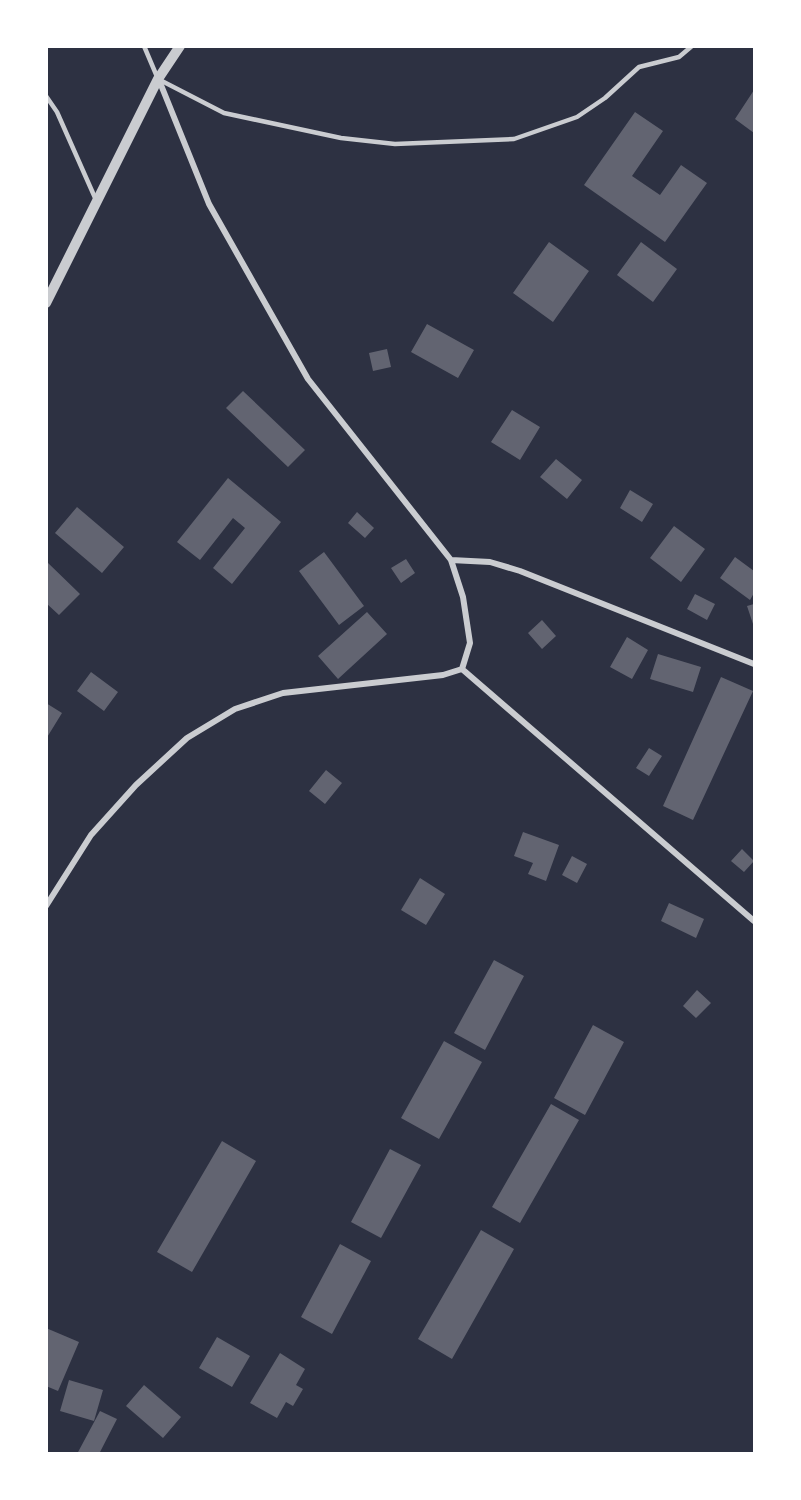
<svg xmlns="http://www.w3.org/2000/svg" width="801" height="1500" viewBox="0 0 801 1500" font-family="Figtree,sans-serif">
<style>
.building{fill:#626471}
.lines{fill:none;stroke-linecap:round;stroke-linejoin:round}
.service{stroke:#caccd0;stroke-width:4.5}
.minor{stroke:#caccd0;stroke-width:6}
.tertiary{stroke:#caccd0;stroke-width:10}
</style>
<rect width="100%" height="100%" fill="#2d3142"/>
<path class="building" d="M754,90V133L735,119Z
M635,112L663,131L632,176L660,195L681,165L707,183L665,242L584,185Z
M549,242L589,271L553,322L513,293Z
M641,242L677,269L653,302L617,275Z
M427,324L474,350L458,378L411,352Z
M387,349L391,367L373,371L369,353Z
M243,391L305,450L288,467L226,408Z
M512,410L540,427L520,460L491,442Z
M556,459L582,480L567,499L540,477Z
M228,478L281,522L232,584L213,568L245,528L233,518L200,560L177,542Z
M630,490L653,504L642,522L620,508Z
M77,507L124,547L102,573L55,533Z
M357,512L374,528L365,538L348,523Z
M674,526L705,549L681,582L650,558Z
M324,552L364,606L339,625L299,571Z
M735,557L754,571V593L750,600L720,578Z
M406,559L415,573L401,583L391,568Z
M46,561L80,594L59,615L46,603Z
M695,594L715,604L707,620L687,609Z
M754,604V627L747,606Z
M367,612L387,634L338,679L318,656Z
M542,620L556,636L542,649L528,633Z
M627,637L648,650L632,679L610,667Z
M658,654L701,667L693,692L650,679Z
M91,672L118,692L104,711L77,691Z
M721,677L753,691L693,820L663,806Z
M46,703L62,713L46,739Z
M649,748L662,756L649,776L636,768Z
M326,770L342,783L325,804L309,791Z
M523,832L559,845L546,881L528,874L533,863L514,856Z
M742,849L754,861L744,872L731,861Z
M572,856L587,864L577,883L562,875Z
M420,878L445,894L426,925L401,910Z
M669,903L704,919L696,938L661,921Z
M494,960L524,976L485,1050L454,1033Z
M697,990L711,1003L696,1018L683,1006Z
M593,1025L624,1042L585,1115L554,1098Z
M444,1041L482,1062L439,1139L401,1118Z
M551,1104L579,1120L520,1223L492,1207Z
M222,1141L256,1161L192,1272L157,1252Z
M390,1149L421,1165L381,1238L351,1222Z
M481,1230L514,1249L452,1359L418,1339Z
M340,1244L371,1261L332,1334L301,1317Z
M46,1328L79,1342L58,1391L46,1386Z
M217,1337L250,1356L232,1387L199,1368Z
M280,1353L305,1369L296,1385L303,1389L293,1406L286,1402L277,1418L250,1403Z
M69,1380L103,1390L94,1421L60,1411Z
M144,1385L181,1417L163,1438L126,1406Z
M100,1411L117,1419L99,1454H77Z"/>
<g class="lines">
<path class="service" d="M144,46L158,79L224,113L341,138L395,144L514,139L577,117L605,98L639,67L679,57L692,46
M46,96L57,112L96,200"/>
<path class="minor" d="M159,80L209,204L308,379L451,560L463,597L470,643L462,669
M451,560L490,562L520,571L754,664
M462,669L754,921
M46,906L91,835L136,785L187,738L235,709L283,693L443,675L462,669"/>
<path class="tertiary" d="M46,303L158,79L180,46"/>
</g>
<rect width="801" height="1500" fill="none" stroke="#ffffff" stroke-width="96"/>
</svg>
